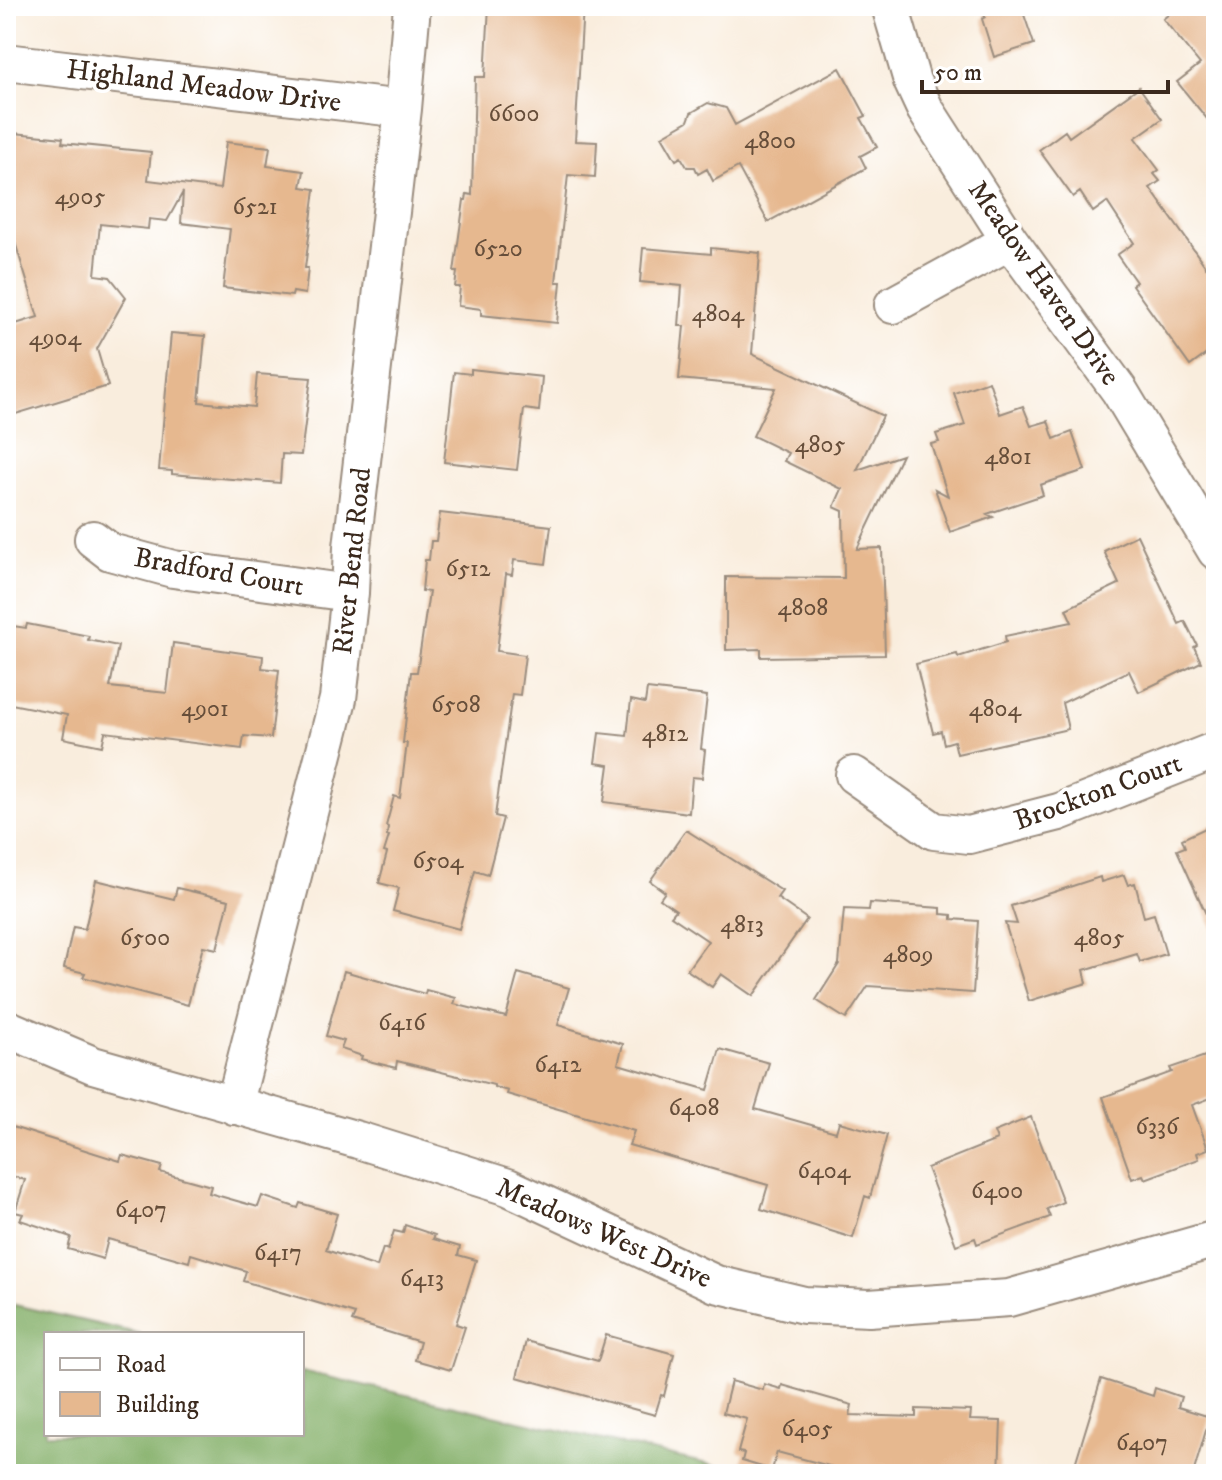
<svg xmlns="http://www.w3.org/2000/svg" width="1222" height="1480" viewBox="0 0 1222 1480" font-family="'IM FELL DW Pica',serif">
<style>
.forest{fill:#83af67;stroke:#5f6c42;stroke-width:2}
.building{fill:#e6b88f}
.lines{fill:none;stroke-linecap:round;stroke-linejoin:round}
.minor-casing{stroke:#9a8c7e;stroke-width:40}
.minor{stroke:#fff;stroke-width:36}
.labels{text-anchor:middle;dominant-baseline:central;stroke-width:7;stroke-linejoin:round;paint-order:stroke}
.number-label{font-size:24px;fill:#664e3a}
.street-label{font-size:28px;fill:#3b2a1e;stroke:#fff}
</style>
<rect width="100%" height="100%" fill="#fff"/>
<filter id="ink" filterUnits="userSpaceOnUse"><feTurbulence type="fractalNoise" baseFrequency=".0125" numOctaves="2"/><feDisplacementMap in="SourceGraphic" scale="16" xChannelSelector="R" yChannelSelector="G"/><feConvolveMatrix kernelMatrix="1 2 1 2 8 2 1 2 1" color-interpolation-filters="sRGB"/></filter>
<filter id="wash" filterUnits="userSpaceOnUse"><feTurbulence type="fractalNoise" baseFrequency=".006" numOctaves="4" result="noise"/><feDisplacementMap in="SourceGraphic" scale="32" xChannelSelector="R" yChannelSelector="G"/><feGaussianBlur stdDeviation="1.8" result="paint"/><feColorMatrix in="noise" values="0 0 0 0 0 0 0 0 0 0 0 0 0 0 0 0 0 1.4 0 .05"/><feComposite in="paint" operator="in"/></filter>
<g filter="url(#wash)">
<rect width="100%" height="100%" fill="#f9eddd"/>
<path class="forest" d="M6,1303L141,1334H46V1434H302V1371L751,1474H6Z"/>
<g id="blocks">
<path class="building" d="M489,6H583L575,141L597,142L595,177L568,175L556,282H561L557,323L481,315V309L458,306L460,287H455L457,272H454L464,200H466L467,194L472,195L475,77H485Z
M981,6H1021L1034,44L994,57L982,19L985,17Z
M1179,6H1216V130L1177,82L1200,64L1163,19Z
M840,68L866,116L861,118L877,147L860,156L866,168L768,222L738,167L713,181L707,169L698,174L695,167H687L681,157L676,160L662,136L688,121L691,113L708,103L726,108L735,125Z
M1139,87L1162,119L1135,138L1159,170L1154,174L1160,181L1150,188L1206,267L1216,259V347L1190,366L1132,285L1136,282L1117,255L1134,243L1107,202L1093,212L1080,192L1073,197L1039,150L1065,131L1069,137Z
M14,133L63,138L62,143L151,152L148,180L220,189L226,142L270,147L267,166L304,171L301,187L315,189L305,268H308L305,294L293,292L292,296L223,288L230,229L181,223L183,192L167,221L149,219L148,229L100,224L95,275L110,277L126,297L97,349L108,386L6,417V327L38,317L15,242L6,241V214Z
M643,248L711,254V248L760,253L752,354L883,416L857,470L902,455L857,549L882,548L885,655L761,657V649L726,650V577L844,578L843,511L834,507L842,489L784,461L788,453L753,436L776,388L679,379L684,326H679L682,286L640,282Z
M171,333L205,336L199,402L254,407L257,374L311,378L301,455L282,454L280,483L172,474V471L159,470Z
M471,369L542,377L539,411L524,409L517,470L444,462L454,372L471,374Z
M989,381L1000,414L1023,406L1031,426L1048,421L1054,439L1072,432L1085,470L1040,485L1043,495L987,514L993,517L950,532L935,489L948,496L931,444L939,442L936,434L965,425L954,393Z
M440,513L551,526L546,564L514,560L512,575L506,574L497,651L525,655L520,695L512,694L495,816L503,818L488,875L475,871L459,929L393,911L399,888L379,883L387,853L384,852L389,836H387L388,827L386,826L394,796L400,798L407,743H403L411,672H417L429,592L422,591L425,560H429L431,541H436Z
M1137,535L1179,624L1185,621L1197,645L1194,647L1201,662L1139,692L1129,671L1062,703L1068,729L957,754L954,741L944,744L941,731L933,733L916,664L957,654L958,657L1006,642L1005,636L1072,622L1066,609L1119,584L1104,551Z
M27,624L89,636L88,640L118,646L110,687L167,693L173,643L263,656L262,668L279,670L271,738L244,736L242,749L105,732L102,746L63,738L67,715L6,703V625L26,628Z
M647,689L707,696L701,749L705,750L702,778L692,777L689,813L604,802L609,765L595,763L599,733L627,736L631,700L645,703Z
M1216,823V936L1177,850L1185,847L1182,839Z
M686,830L782,891L777,898L807,919L753,996L721,974L712,987L687,970L708,941L671,916L676,910L660,899L665,892L650,881Z
M1124,875L1128,885L1135,883L1144,917L1154,914L1166,954L1140,962L1137,954L1084,970L1087,983L1029,1001L1005,923L1017,924L1011,906L1100,877L1101,882Z
M96,880L174,899L177,888L229,900L217,949L203,946L188,1005L83,977L85,973L64,968L73,927L85,929Z
M870,903L941,908V914L952,915V919L978,921L973,993L868,986L846,1019L816,1000L839,964L844,909L869,910Z
M344,971L425,994L426,990L456,998L454,1004L506,1017L518,973L569,988L558,1025L623,1044L618,1064L708,1090L720,1049L769,1063L755,1109L836,1132L839,1122L887,1135L870,1198L865,1196L853,1238L761,1209L768,1185L629,1145L634,1131L507,1094L508,1091L494,1087V1085L397,1061L396,1068L361,1059L362,1056L341,1049L344,1041L326,1036Z
M1211,1054L1216,1068V1096L1192,1105L1208,1149L1197,1153L1199,1159L1145,1179L1143,1175L1132,1179L1103,1097L1172,1072L1170,1068Z
M1031,1117L1063,1202L1047,1209L1050,1217L977,1244L975,1238L956,1245L927,1168L997,1140L994,1132Z
M6,1125L120,1161L122,1155L162,1166L160,1172L211,1186L209,1193L258,1207L262,1196L298,1208L300,1203L337,1214L326,1250L377,1267L383,1248L388,1250L394,1231L403,1233L405,1225L435,1235L433,1239L460,1247L458,1255L476,1260L456,1324L465,1327L451,1370L415,1360L420,1342L352,1321L355,1314L243,1281L246,1271L191,1254L189,1262L108,1239L103,1259L68,1249L71,1237L20,1220L23,1214L15,1212L25,1180L6,1174Z
M606,1335L674,1354L664,1396L661,1395L655,1415L517,1377L526,1341L598,1361Z
M1101,1379L1153,1396L1155,1388L1181,1397L1178,1407L1210,1417L1193,1474H1072Z
M731,1381L763,1390L764,1384L781,1389L782,1385L852,1405L850,1415L916,1417V1409L971,1411L970,1420L1001,1421L999,1474L860,1471L859,1474L777,1452L772,1470L742,1461L744,1453L738,1452L747,1419L723,1413Z"/>
</g>
</g>
<g filter="url(#ink)">
<use href="#blocks" fill-opacity="0" stroke="#9a8c7e" stroke-width="2"/>
<g class="lines">
<g class="minor-casing">
<path id="minor" d="M890,6L912,81L925,109L1010,241L1119,390L1216,551
M6,62L403,109
M893,305L1010,241
M93,539L110,552L173,569L350,593
M854,775L934,831L969,835L1059,812L1216,750
M6,1028L93,1065L358,1140L508,1187L716,1284L804,1305L869,1308L1009,1298L1216,1239
M234,1106L338,699L350,593L352,547L403,109L412,6"/>
</g>
<use href="#minor" class="minor"/>
</g>
</g>
<g class="labels">
<g class="number-label">
<text x="514" y="114">6600</text>
<text x="770" y="141">4800</text>
<text x="80" y="197">4905</text>
<text x="255" y="207">6521</text>
<text x="498" y="249">6520</text>
<text x="718" y="314">4804</text>
<text x="55" y="338">4904</text>
<text x="820" y="445">4805</text>
<text x="1008" y="457">4801</text>
<text x="468" y="569">6512</text>
<text x="803" y="608">4808</text>
<text x="456" y="705">6508</text>
<text x="205" y="709">4901</text>
<text x="995" y="709">4804</text>
<text x="665" y="734">4812</text>
<text x="438" y="861">6504</text>
<text x="742" y="925">4813</text>
<text x="145" y="938">6500</text>
<text x="1099" y="938">4805</text>
<text x="908" y="955">4809</text>
<text x="402" y="1023">6416</text>
<text x="558" y="1065">6412</text>
<text x="694" y="1108">6408</text>
<text x="1157" y="1127">6336</text>
<text x="824" y="1171">6404</text>
<text x="997" y="1191">6400</text>
<text x="141" y="1210">6407</text>
<text x="278" y="1253">6417</text>
<text x="422" y="1279">6413</text>
<text x="807" y="1429">6405</text>
<text x="1142" y="1443">6407</text>
</g>
<g class="street-label">
<text transform="translate(204 86) rotate(7)">Highland Meadow Drive</text>
<text transform="translate(1044 283) rotate(55)">Meadow Haven Drive</text>
<text transform="translate(352 561) rotate(-84)">River Bend Road</text>
<text transform="translate(219 572) rotate(10)">Bradford Court</text>
<text transform="translate(1098 792) rotate(-20)">Brockton Court</text>
<text transform="translate(604 1233) rotate(24)">Meadows West Drive</text>
</g>
</g>
<rect width="1222" height="1480" fill="none" stroke="#fff" stroke-width="32"/>
<rect x="44" y="1332" width="260" height="104" fill="#ffffff" stroke="#b1aaa5" stroke-width="2"/>
<rect x="60" y="1358" width="40" height="12" fill="#ffffff" stroke="#b1aaa5" stroke-width="2"/>
<text x="116" y="1372" font-size="24" fill="#3b2a1e">Road</text>
<rect x="60" y="1392" width="40" height="24" fill="#e6b88f" stroke="#b1aaa5" stroke-width="2"/>
<text x="116" y="1412" font-size="24" fill="#3b2a1e">Building</text>
<path d="M922 80v12h246v-12" fill="none" stroke="#3b2a1e" stroke-width="4"/>
<text x="934" y="80" font-size="24" fill="#3b2a1e" stroke="#ffffff" stroke-width="6" paint-order="stroke">50 m</text>
</svg>
